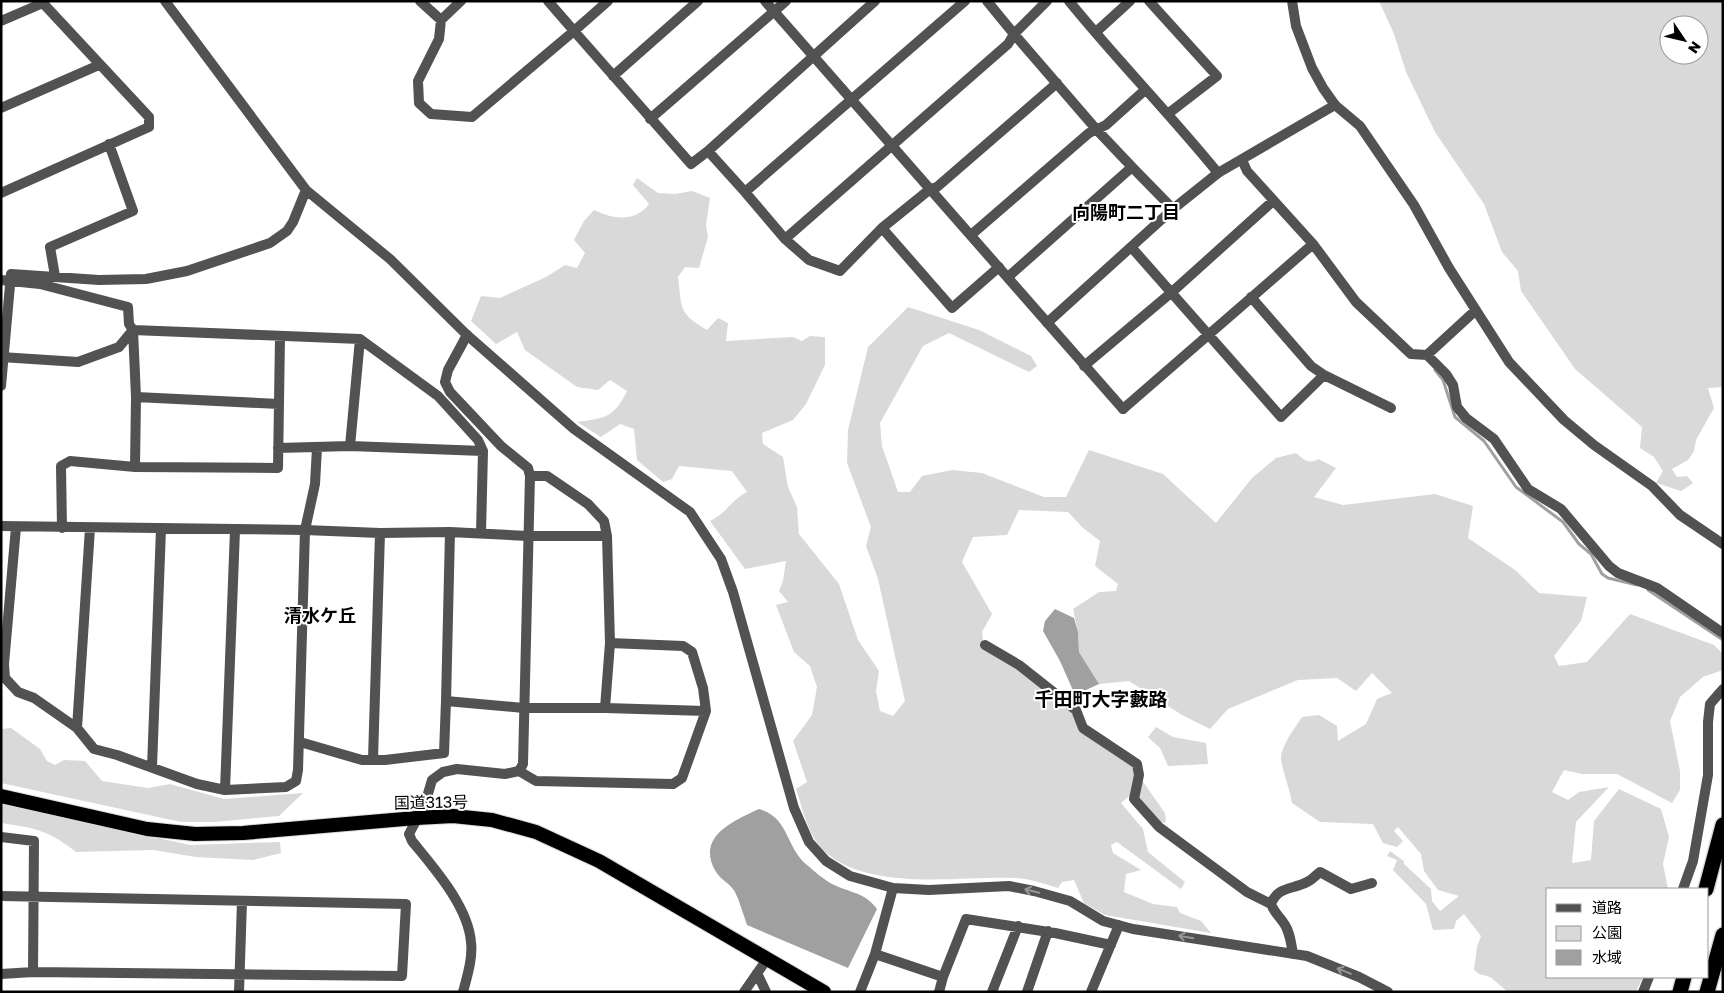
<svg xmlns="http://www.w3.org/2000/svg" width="1724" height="993" viewBox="0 0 1724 993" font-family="'Golos Text','Noto Sans JP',sans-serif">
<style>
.green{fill:#d9d9d9;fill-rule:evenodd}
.water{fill:#a0a0a0}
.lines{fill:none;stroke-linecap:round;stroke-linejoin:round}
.stream{stroke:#a0a0a0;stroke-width:3}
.trunk-casing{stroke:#dbdbdb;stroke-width:16}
.motorway-casing{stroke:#dbdbdb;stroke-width:18}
.minor{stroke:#525252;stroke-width:10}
.tertiary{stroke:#525252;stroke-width:10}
.trunk{stroke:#000;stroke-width:14}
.motorway{stroke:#000;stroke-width:15}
.oneway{stroke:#979797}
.labels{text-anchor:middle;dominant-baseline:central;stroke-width:4;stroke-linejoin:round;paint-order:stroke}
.street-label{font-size:16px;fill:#000;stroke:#fff}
.neighbourhood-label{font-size:18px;font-weight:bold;fill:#000;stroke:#fff}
.quarter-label{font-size:19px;font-weight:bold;fill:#000;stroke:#fff}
</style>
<rect width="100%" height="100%" fill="#fff"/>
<path class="green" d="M1379,1H1723V387L1708,388L1714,408L1696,440L1694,451L1688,460L1672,469L1677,477L1687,476L1693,483L1681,491L1656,483L1663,471L1654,457L1640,448L1642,427L1575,369L1521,291L1518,271L1502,252L1484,204L1435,132L1406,72L1394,34ZM1669,25H1699V55H1669Z
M637,178L658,193L675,194L692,191L710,198L706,225L708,237L699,268L685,267L678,277C682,308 678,313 707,330L718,318L728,323L726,341L793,337L802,341L810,336L825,337V365L806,404L793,420L762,433L763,444L783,457L788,487L797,507L799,534L839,584L858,640L879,671L876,691L880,711L893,716L905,701L878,579L866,546L871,527L847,463L848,430L868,347L908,307L979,330L1031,356L1037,366L1029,372L949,333L923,346L880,423L882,446L898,492H910L922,476L952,470L982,473L1044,497H1066L1089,450L1163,474L1216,523L1252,478L1276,458L1296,453C1303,459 1309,465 1318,459L1336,468L1314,497L1343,505L1435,494L1473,506L1468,538L1515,570L1539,593L1587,597L1581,621L1554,656L1559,666L1587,662L1630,614L1714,645L1723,654V670L1703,677L1680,697L1670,721L1680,771V790L1672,803L1617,774H1582L1564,770L1552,792L1568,800L1579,792L1609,787L1576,822L1572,863L1591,860L1594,821L1619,789L1661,809L1669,837L1663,864L1668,889H1548V977H1643L1636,992H1508L1490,977L1479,974L1474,970L1477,947L1481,936L1464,914L1456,921L1454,929L1433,930L1426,904L1393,870L1397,860L1387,856L1390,851L1404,861V864L1431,889L1432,901L1440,911L1459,896L1438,890L1424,871L1421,854L1398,827L1394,831L1403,841L1397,847L1383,843L1373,824L1320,822L1292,803C1290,789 1283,773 1281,760C1280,747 1295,728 1302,717L1319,715L1337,726L1338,741L1366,724L1377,699L1392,693L1372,673L1356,691L1337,678L1298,680L1228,709L1210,729L1182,715L1129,681L1099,684L1079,652L1078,632L1073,609L1099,592L1116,591L1118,584L1095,566L1100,541L1083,528L1068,512L1019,510L1007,535L973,537L962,562L992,614L982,632L984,649L1017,666L1074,711L1079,723L1133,762L1137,776L1133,793L1121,803L1143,829L1148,852L1185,882L1181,889L1117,842L1111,845L1113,853L1141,870L1126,874L1124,892L1153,904L1177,907L1180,913L1201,921L1211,933L1105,915L1084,903L1074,880L1062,882L1058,888C1044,884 1028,878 1014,878C960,876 868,892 824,851C808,835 803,810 796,789L807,782L793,741L812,715L817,687L810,666L794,652L776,605L788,602L779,591L783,581L786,561L745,569L710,521C727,513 731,500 747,492L732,471L679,466L672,479L663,482L637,460L634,429L620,424L601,437L577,422C605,418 614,418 627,391L610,380L598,390L577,387L525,350L517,332L496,344L471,321L481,296L500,298L546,277L565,265L577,268L585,253L574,240L584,221L594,210C613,219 635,223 649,204L633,185Z
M1156,727L1173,737L1206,743L1208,764L1168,766L1160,748L1148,737Z
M11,728L40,749L47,761L55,765L64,760L85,761L102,781L148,788L170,784L224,799L303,793L279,816L214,822H181L1,783V729Z
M1141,779L1165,813L1166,822L1159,823L1138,798Z
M1,803L190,845L280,842L281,853L253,860L196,857L153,850L76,852C48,830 35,828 1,823Z"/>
<path class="water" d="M1055,609L1074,618L1078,632L1079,652L1099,684L1075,695L1060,661L1043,631L1045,621Z
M759,809C790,818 785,847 807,865C814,871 823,879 832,884C850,893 865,892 877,909L848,968L747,925C743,914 740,902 735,892C731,884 721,880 716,872C695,837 733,821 759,809Z"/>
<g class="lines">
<path class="stream" d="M1435,370L1443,380L1455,417L1484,441L1516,487L1563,522L1579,544L1591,554L1602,574L1608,578L1637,585
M1648,590L1723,640"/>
<g class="trunk-casing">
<path id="trunk" d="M1,796L147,829L195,834L243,833L416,818L453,816L492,820L536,832L599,861L824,992"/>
</g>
<g class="motorway-casing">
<path id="motorway" d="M1706,889L1723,825
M1680,992L1684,977
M1707,992L1723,935"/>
</g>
<path class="minor" d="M165,1L306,190L390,259L467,335L574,429L690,512L721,559L733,592L794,808L809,842L826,861L850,876L893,888L929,890L1009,886L1034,891L1070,901L1103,921L1133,929L1307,956L1359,977L1388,992
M420,1L441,20L461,1
M548,1L574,31L608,1
M1047,1L1014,34L1096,129L1132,167
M1069,1C1117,60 1170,114 1218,173
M1149,1L1217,76L1169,113
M1292,1L1296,26L1312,68L1323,88L1335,105L1360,126L1414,205L1449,268L1509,362L1564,420L1594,445L1652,486L1680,515L1723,544
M441,20L439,39L418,81L419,103L431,114L472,117L574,31L691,164L708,151L745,192L965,1
M1,21L43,3
M1096,32L1130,1
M613,76L698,1
M1,108L99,65
M650,119L786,1
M708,151L875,1
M1242,160L1247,171L1313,244L1356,302L1411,354L1427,355L1446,374L1453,385L1457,407L1466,418L1494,439L1528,489L1561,509L1609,566L1618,573L1657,588L1723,633
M745,192L785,239L809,260L840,271L882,228L929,190L937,187L1057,83
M1,193L149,127V117L41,1
M882,228L952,308L999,267
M971,235L1089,133L1106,125L1145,90
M785,239L1008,44L1014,34L987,1
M1132,248L1281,417L1324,375
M55,276L50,247L133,211L109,144
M1008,277L1132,167L1173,209
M1,280L40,284L128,307L129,324L133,330L136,397L135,467L70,461L61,466L62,528
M1251,297L1311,366L1324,375L1391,408
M1427,355L1476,310
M1,357L78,362L119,347L133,330L360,339L438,396L478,440L483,451L481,533
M1084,366L1172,292L1273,201
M1,386L11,274L99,280L146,279L187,271L270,243L287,231L293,222L306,190
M136,397L279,404
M1123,409L1313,244
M350,446L360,339
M278,448L350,446L483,451
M135,467L278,468L280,336
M530,476H547L588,504L604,521L607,536L610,643L605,708
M1,526L305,530L380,533L450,532L528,536H607
M16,527L4,664L5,678L18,692L34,698L77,728L94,749L117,755L197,784L225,790L286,787L296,781L298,770L305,530L315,484L317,448
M450,532L446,701L524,708H605L706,711
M985,645L1019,665L1076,710L1083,728L1137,764L1139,775L1134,799L1159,827L1247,892L1271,904
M77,728L90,528
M300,742L362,760H385L444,753L446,701
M373,759L380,533
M152,767L161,529
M519,771L536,781L673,784L682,778L706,711L703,688L692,652L683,646L610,643
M225,790L235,530
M1,837L34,841L33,972
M1,896L406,904L402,976L33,972L1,974
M875,954L943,977L966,919L1055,933L1111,945
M1293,954C1291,943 1290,931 1283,922C1278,915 1274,912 1271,904C1278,886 1292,890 1307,882C1312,880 1316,875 1320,872L1351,889L1372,883
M757,973L766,992
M239,992L242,901
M744,992L767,959
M860,992L875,954L893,888
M939,992L943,977
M992,992L1018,926
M1027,992L1048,931
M1091,992L1119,925"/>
<path class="tertiary" d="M765,1L1123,409
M1047,323L1173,209L1218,173L1335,105
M1683,889L1693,861L1708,775V722L1710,704L1723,689
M463,992C467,977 473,958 471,942C468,906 434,868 412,841L409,834L425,804L432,780L443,772L457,769L505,774L519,771L523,764L530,476L528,468L501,446L450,392L445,382L448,370L467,335
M1643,992L1649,977"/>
<use href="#trunk" class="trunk"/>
<use href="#motorway" class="motorway"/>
</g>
<defs><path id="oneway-shaft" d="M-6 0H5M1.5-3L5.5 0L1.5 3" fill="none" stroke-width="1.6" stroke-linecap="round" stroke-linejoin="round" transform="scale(1.25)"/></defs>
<g class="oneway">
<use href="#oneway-shaft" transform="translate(1032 891) rotate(-167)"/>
<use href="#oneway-shaft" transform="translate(1186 937) rotate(-171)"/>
<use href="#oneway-shaft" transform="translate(1344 971) rotate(-158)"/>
</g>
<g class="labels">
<g class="street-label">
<text transform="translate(431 802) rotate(-1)">国道313号</text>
</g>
<g class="neighbourhood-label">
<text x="1126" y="212">向陽町二丁目</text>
<text x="320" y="615">清水ケ丘</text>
</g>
<g class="quarter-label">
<text x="1101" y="698">千田町大字藪路</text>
</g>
</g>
<rect width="1724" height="993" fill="none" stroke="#000000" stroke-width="5"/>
<rect x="1546" y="888" width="162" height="90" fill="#ffffff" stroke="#999999"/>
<rect x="1556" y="904" width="25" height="8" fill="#525252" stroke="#999999"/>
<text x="1592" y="913" font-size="15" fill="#000000">道路</text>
<rect x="1556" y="926" width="25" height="15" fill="#d9d9d9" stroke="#999999"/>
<text x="1592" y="938" font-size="15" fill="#000000">公園</text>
<rect x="1556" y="950" width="25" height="15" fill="#a0a0a0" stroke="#999999"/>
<text x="1592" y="963" font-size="15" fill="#000000">水域</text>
<g transform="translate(1684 40) rotate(125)"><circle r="24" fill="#ffffff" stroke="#999999"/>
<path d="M0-4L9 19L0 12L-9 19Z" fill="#000000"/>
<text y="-8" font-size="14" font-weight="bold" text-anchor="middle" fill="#000000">N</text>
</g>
</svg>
